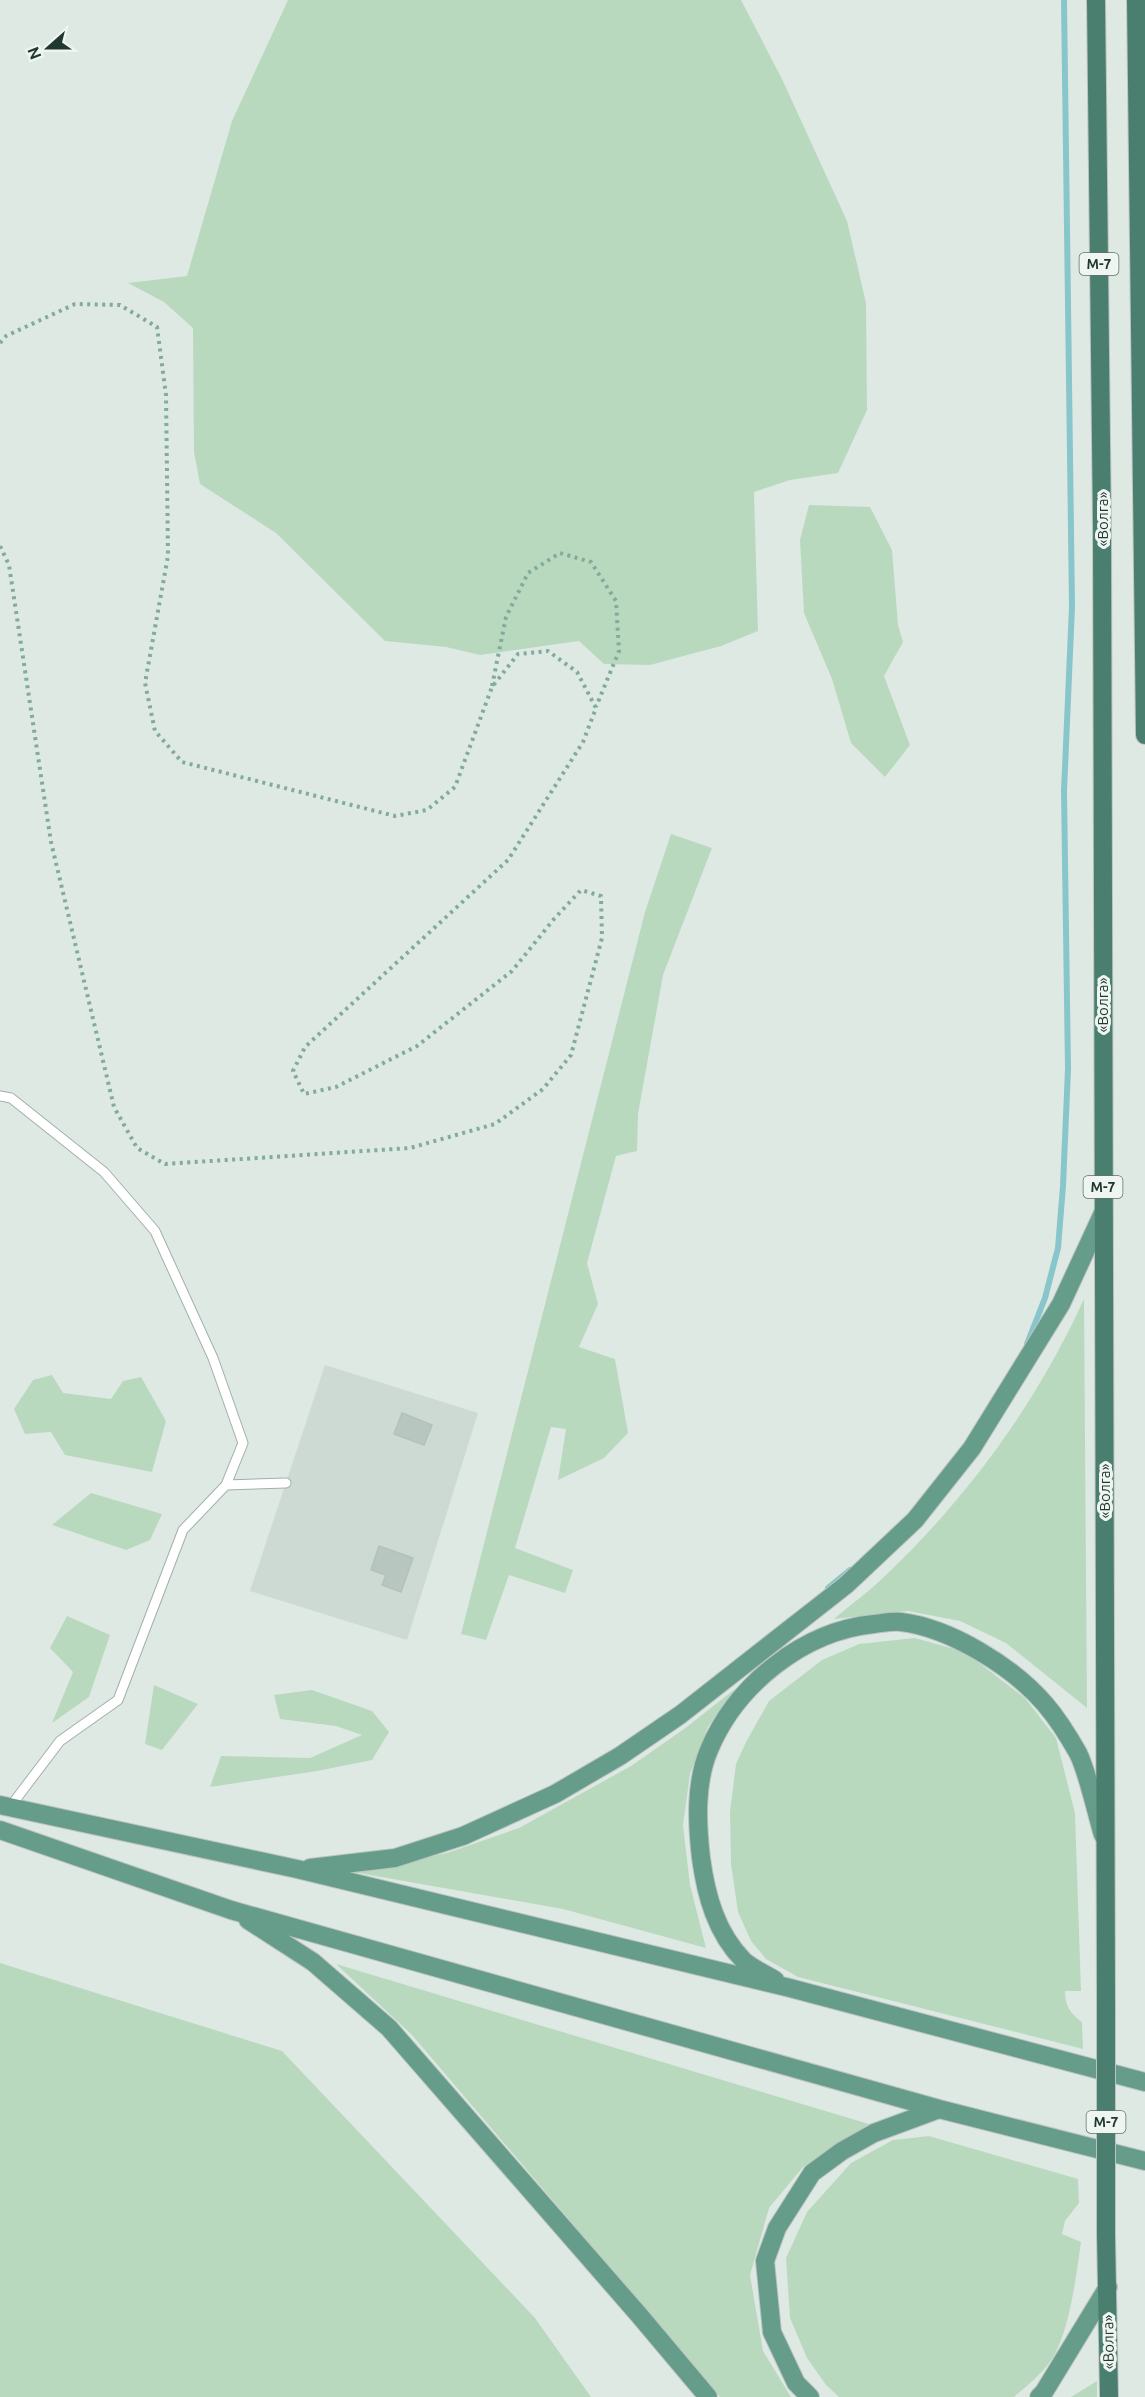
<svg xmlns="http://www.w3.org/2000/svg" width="1145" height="2397" viewBox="0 0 1145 2397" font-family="Ubuntu,sans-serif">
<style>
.built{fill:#cdd9d3}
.green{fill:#b9d9bf}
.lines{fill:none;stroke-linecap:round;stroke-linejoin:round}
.stream{stroke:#89c6cc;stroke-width:6}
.building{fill:#b7c7bf;stroke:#b2c2ba;stroke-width:1.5}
.service-casing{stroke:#a2b0aa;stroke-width:11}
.primary-casing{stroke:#bcc3c1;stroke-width:20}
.trunk-casing{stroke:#bcc3c1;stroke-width:20}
.path{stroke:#81ab9b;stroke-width:4;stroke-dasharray:3 4.5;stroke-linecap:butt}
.service{stroke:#fff;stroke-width:9}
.primary{stroke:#669c8a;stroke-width:18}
.trunk{stroke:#4a7f6f;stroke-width:18}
.trunk-bridge-casing{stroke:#bcc3c1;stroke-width:20;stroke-linecap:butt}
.trunk-bridge{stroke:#4a7f6f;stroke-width:18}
.labels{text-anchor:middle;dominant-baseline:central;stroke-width:6;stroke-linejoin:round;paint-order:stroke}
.shield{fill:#eff6f2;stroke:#5f716a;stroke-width:1.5}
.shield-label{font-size:14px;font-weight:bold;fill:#213830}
.street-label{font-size:15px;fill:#213830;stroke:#eff6f2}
</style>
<rect width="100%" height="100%" fill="#dfe9e4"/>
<path class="built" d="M325,1365L478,1413L407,1640L250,1591Z"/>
<path class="green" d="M288,0H741L782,79L847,221L866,303L867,410L838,473L790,480L754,492L758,631L721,646L650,665L604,664L579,641L480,655L446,647L385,641L276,533L200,484L194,452L193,328L164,302L128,283L187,276L232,121Z
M809,505L870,507L892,550L898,625L903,642L884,676L910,745L885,777L851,743L832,679L804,613L800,540Z
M671,834L712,848L663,975L638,1114L637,1151L616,1156L587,1263L598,1304L579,1347L615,1359L628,1433L604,1458L558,1480L566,1429L551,1427L515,1548L573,1570L565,1593L509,1575L486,1640L461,1634L645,912Z
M1084,1299L1087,1708L1006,1643L960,1621L908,1611L834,1619C851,1604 870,1591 886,1575C969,1496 1037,1402 1084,1299Z
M52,1375L63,1393L111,1399L123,1381L141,1377L166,1421L152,1472L65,1455L51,1432L25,1434L14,1409L33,1380Z
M91,1493L162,1514L150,1540L126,1550L52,1525Z
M67,1616L110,1635L89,1697L52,1723L73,1672L50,1648Z
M915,1638L965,1652L1025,1698L1056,1738L1075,1813L1081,1991H1065C1065,2006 1070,2013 1082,2022L1083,2049L798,1977L766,1959L751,1941L738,1912L731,1864L730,1812L736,1764L746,1742L769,1701L822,1660L859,1644Z
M154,1685L198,1704L162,1750L145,1744Z
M735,1689L708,1727L690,1774L683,1825L690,1885L706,1948L563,1909L353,1872L447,1853L519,1828L631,1766L684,1729Z
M312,1690L372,1711L389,1732L372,1760L317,1771L210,1787L221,1756L310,1758L362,1735L336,1726L280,1719L274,1695Z
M0,1963L282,2051L535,2318L591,2397H0Z
M336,1964L869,2124L803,2167L769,2208L750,2275L763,2351L791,2397H720L412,2035Z
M929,2136L1078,2179L1079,2203L1065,2221L1062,2234L1081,2242C1076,2276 1071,2321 1056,2352C1048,2369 1028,2385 1014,2397H839L826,2385L807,2358L790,2318L786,2258L807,2212L851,2163L893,2140Z
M1097,2381V2397H1071Z"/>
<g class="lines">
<path class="stream" d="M1027,1344L1045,1298L1058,1248L1063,1186L1068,1069L1064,791L1072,607L1064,0
M828,1588L850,1570"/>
</g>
<path class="building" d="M402,1413L432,1425L424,1445L394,1434Z
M379,1546L413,1558L401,1592L382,1585L386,1575L371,1570Z"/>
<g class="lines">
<g class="service-casing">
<path id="service" d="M0,1096L11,1098L104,1172L155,1231L213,1358L243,1443L226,1485
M10,1807L60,1741L118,1700L183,1530L226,1485L286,1483"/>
</g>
<g class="primary-casing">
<path id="primary" d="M0,1805L297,1869L790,1988L1145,2082
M0,1830L231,1910L939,2109L1145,2161
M310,1868L395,1858L463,1836L555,1794L620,1756L680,1715L846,1585L915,1520L972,1448L1061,1304L1103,1213
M248,1920L313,1962L389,2028L639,2315L708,2397
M775,1980C765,1974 752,1968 744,1961C716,1933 706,1895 701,1858C697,1823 695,1783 709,1750C736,1685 803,1631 874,1624C883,1623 893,1621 901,1622C950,1628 1012,1666 1045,1704C1057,1718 1069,1737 1078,1753C1088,1773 1096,1812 1103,1835
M810,2397L796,2383L772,2332L765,2261L777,2228L812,2173L842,2151L874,2133L939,2109
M1039,2397L1044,2392L1108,2287"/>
</g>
<g class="trunk-casing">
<path id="trunk" d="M1096,0L1102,528L1106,2009
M1136,0L1145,735
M1106,2235L1109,2397"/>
</g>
<path class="path" d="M0,343L6,336L75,304L120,305L157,327L166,395L168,556L145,683L155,731L182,762L395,816L427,810L455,787L492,687L518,654L548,651L577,672L596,708L583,742L508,860L305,1047L293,1071L304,1094L336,1087L417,1046L512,971L554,919L581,890L601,896L602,938L571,1055L543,1089L495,1124L410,1148L165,1164L137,1148L114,1107L51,842L9,565L0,546
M492,686L506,617L528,573L560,553L591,562L616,601L619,651L596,707"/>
<use href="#service" class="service"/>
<use href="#primary" class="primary"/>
<use href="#trunk" class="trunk"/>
<g class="trunk-bridge-casing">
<path id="trunk-bridge" d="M1106,2235V2009"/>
</g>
<use href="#trunk-bridge" class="trunk-bridge"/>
</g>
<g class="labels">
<g class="shield">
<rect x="1079.5" y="253" width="39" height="22" rx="4.5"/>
<rect x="1083.5" y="1176" width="39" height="22" rx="4.5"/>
<rect x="1086.5" y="2111" width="39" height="22" rx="4.5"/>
</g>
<g class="shield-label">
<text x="1099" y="264">М-7</text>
<text x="1103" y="1187">М-7</text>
<text x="1106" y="2122">М-7</text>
</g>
<g class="street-label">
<text transform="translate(1102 519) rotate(-90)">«Волга»</text>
<text transform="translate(1102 1005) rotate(-90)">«Волга»</text>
<text transform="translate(1104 1491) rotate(-90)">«Волга»</text>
<text transform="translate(1108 2342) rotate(-91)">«Волга»</text>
</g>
</g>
<g transform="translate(48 48) rotate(249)" stroke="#eff6f2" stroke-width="4.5" paint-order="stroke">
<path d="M0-4.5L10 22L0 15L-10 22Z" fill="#213830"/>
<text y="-9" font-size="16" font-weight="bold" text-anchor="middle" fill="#213830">N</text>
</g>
</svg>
